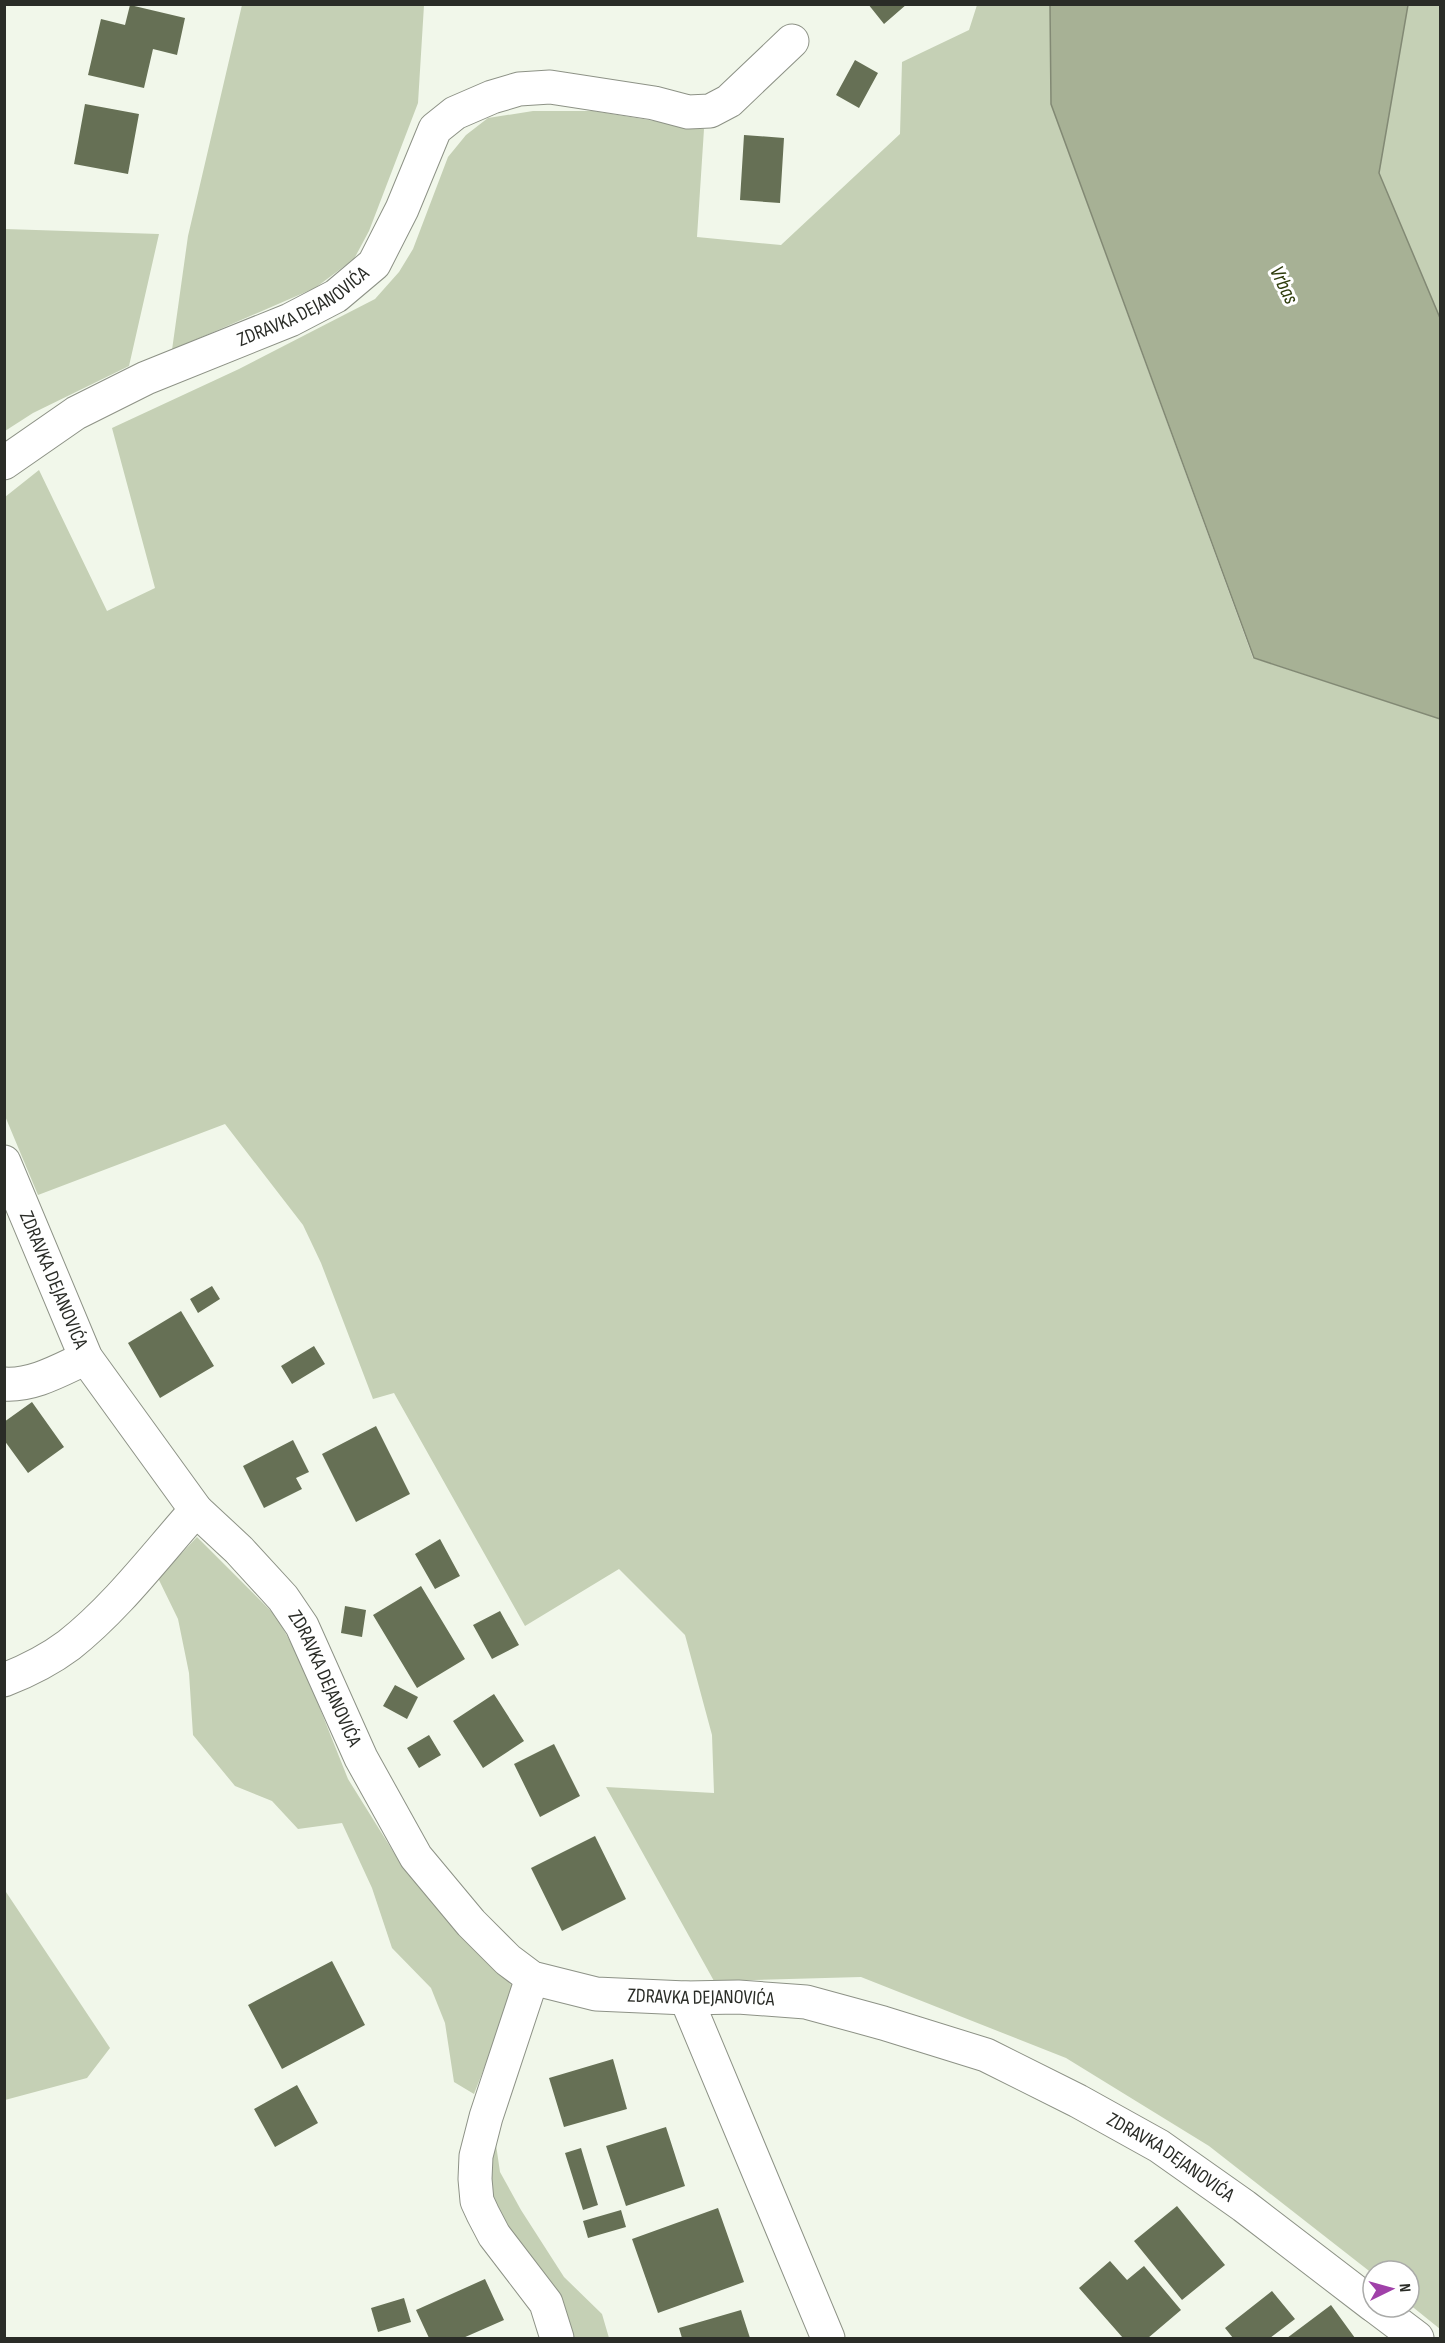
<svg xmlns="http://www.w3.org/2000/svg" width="1445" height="2343" viewBox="0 0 1445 2343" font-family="'Sofia Sans Condensed',sans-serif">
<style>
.green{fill:#c5d0b5}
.water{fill:#a7b195;stroke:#828974;stroke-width:1.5}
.building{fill:#667055}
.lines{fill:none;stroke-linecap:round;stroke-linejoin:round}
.minor-casing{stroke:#8d9286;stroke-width:35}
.minor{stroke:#fff;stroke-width:33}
.labels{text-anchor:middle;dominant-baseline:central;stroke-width:6;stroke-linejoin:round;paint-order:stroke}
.street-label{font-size:20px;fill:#2a2c27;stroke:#fff}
.water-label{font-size:21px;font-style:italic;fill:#2e3c0c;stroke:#fff}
</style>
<rect width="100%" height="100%" fill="#f1f7ea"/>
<path class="green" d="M242,5H424L418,103L369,231L354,259L315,288L172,350L188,236Z
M977,5H1050L1051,104L1253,658L1440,719V2329L1409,2304V2271H1373V2274L1209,2146L1066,2058L861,1977L714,1981L606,1787L714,1793L712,1735L685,1635L619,1569L525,1626L394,1393L373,1399L321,1263L303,1225L225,1124L38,1195L5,1116V497L39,470L107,611L155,588L112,428L239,369L375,299L399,272L413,249L448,157L466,135L488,118L533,111H594L704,129L697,237L781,245L900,134L902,62L969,30Z
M1408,5H1440V318L1379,173Z
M5,229L159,234L129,366L33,413L5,431Z
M197,1537L276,1616L301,1661L348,1779L404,1869L515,1989L474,2094L454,2082L445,2023L431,1988L392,1948L372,1888L342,1823L298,1829L272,1801L235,1786L193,1735L189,1673L178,1619L158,1578Z
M4,1889L110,2048L87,2078L5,2100Z
M495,2138L500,2172L521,2210L564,2277L602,2314L609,2338H570L502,2223L485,2175Z"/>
<path class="water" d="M1050,5H1408L1379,173L1440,318V719L1254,658L1051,104Z"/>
<path class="building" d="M868,4H907L884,24Z
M130,5L185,18L177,55L153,49L144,88L88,75L101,19L125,25Z
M855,60L878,73L859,108L836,95Z
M85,104L139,114L128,174L74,164Z
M744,135L784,138L780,203L740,200Z
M212,1286L220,1299L198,1313L190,1299Z
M181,1311L214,1366L160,1398L128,1343Z
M314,1346L325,1364L292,1384L281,1366Z
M32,1402L64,1447L28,1473L4,1440V1422Z
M376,1426L410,1494L356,1522L322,1454Z
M293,1440L309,1472L296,1478L302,1489L264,1508L243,1466Z
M440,1539L460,1576L435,1589L415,1554Z
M421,1586L465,1659L417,1688L373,1615Z
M345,1606L366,1610L362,1637L341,1633Z
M500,1611L519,1645L492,1659L473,1625Z
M395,1685L418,1697L407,1719L383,1706Z
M494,1694L524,1741L483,1768L453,1721Z
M429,1735L441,1755L419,1768L407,1748Z
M554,1744L580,1796L540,1817L514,1764Z
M595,1836L626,1899L562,1931L531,1868Z
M332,1961L365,2025L282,2069L248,2005Z
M613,2059L627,2109L564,2127L549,2078Z
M297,2085L318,2123L275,2147L254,2109Z
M666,2127L685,2186L626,2206L606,2146Z
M581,2148L598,2205L583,2210L565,2153Z
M1177,2206L1225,2265L1182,2300L1134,2241Z
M718,2208L744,2282L658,2313L632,2239Z
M621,2210L626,2227L588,2238L583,2221Z
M1110,2261L1127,2280L1144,2266L1181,2310L1148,2338H1123L1079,2288Z
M485,2279L504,2320L463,2338H429L416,2310Z
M1272,2291L1295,2319L1270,2338H1233L1225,2328Z
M404,2298L411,2322L378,2332L371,2308Z
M1331,2305L1355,2338H1287Z
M741,2310L750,2338H682L679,2328Z"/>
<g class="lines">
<g class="minor-casing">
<g id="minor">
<path id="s1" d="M4,463L76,413L146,378L290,320L336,296L374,264L402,209L435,129L455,113L492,97L519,89L550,87L654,103L688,112L710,111L729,101L792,41"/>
<path id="s2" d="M4,1162L86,1358L196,1510L239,1550L283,1598L302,1626L361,1758L416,1857L471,1923L508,1960L532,1978L596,1994L686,1998L738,1997L806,2002L883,2023L986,2055L1078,2101L1159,2146L1244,2206L1373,2305"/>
<path d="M4,1384C33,1386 60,1370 86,1358"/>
<path d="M4,1680C27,1671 49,1660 69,1645C117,1607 155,1556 196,1510"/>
<path d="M532,1978L486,2117L476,2156L475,2179L477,2201L483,2214L494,2235L546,2303L557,2338"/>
<path d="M686,1998L828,2338"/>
<path d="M1376,2307L1417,2338"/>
</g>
</g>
<use href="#minor" class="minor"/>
</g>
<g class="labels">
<g class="street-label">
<text stroke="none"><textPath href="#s1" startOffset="339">ZDRAVKA DEJANOVIĆA</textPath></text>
<text stroke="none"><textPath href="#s2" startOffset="128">ZDRAVKA DEJANOVIĆA</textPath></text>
<text stroke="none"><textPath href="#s2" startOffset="615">ZDRAVKA DEJANOVIĆA</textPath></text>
<text stroke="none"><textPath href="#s2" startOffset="1155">ZDRAVKA DEJANOVIĆA</textPath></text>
<text stroke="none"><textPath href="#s2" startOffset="1659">ZDRAVKA DEJANOVIĆA</textPath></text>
</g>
<g class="water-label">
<text transform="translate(1284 285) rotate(64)">Vrbas</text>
</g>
</g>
<rect width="1445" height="2343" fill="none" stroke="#2a2c27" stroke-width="12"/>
<g transform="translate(1391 2289) rotate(85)"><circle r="28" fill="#ffffff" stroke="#aaaba9" stroke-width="1.5"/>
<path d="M0-4.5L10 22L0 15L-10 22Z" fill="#a041a9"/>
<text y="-9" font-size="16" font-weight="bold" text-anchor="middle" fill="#2a2c27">N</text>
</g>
</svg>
